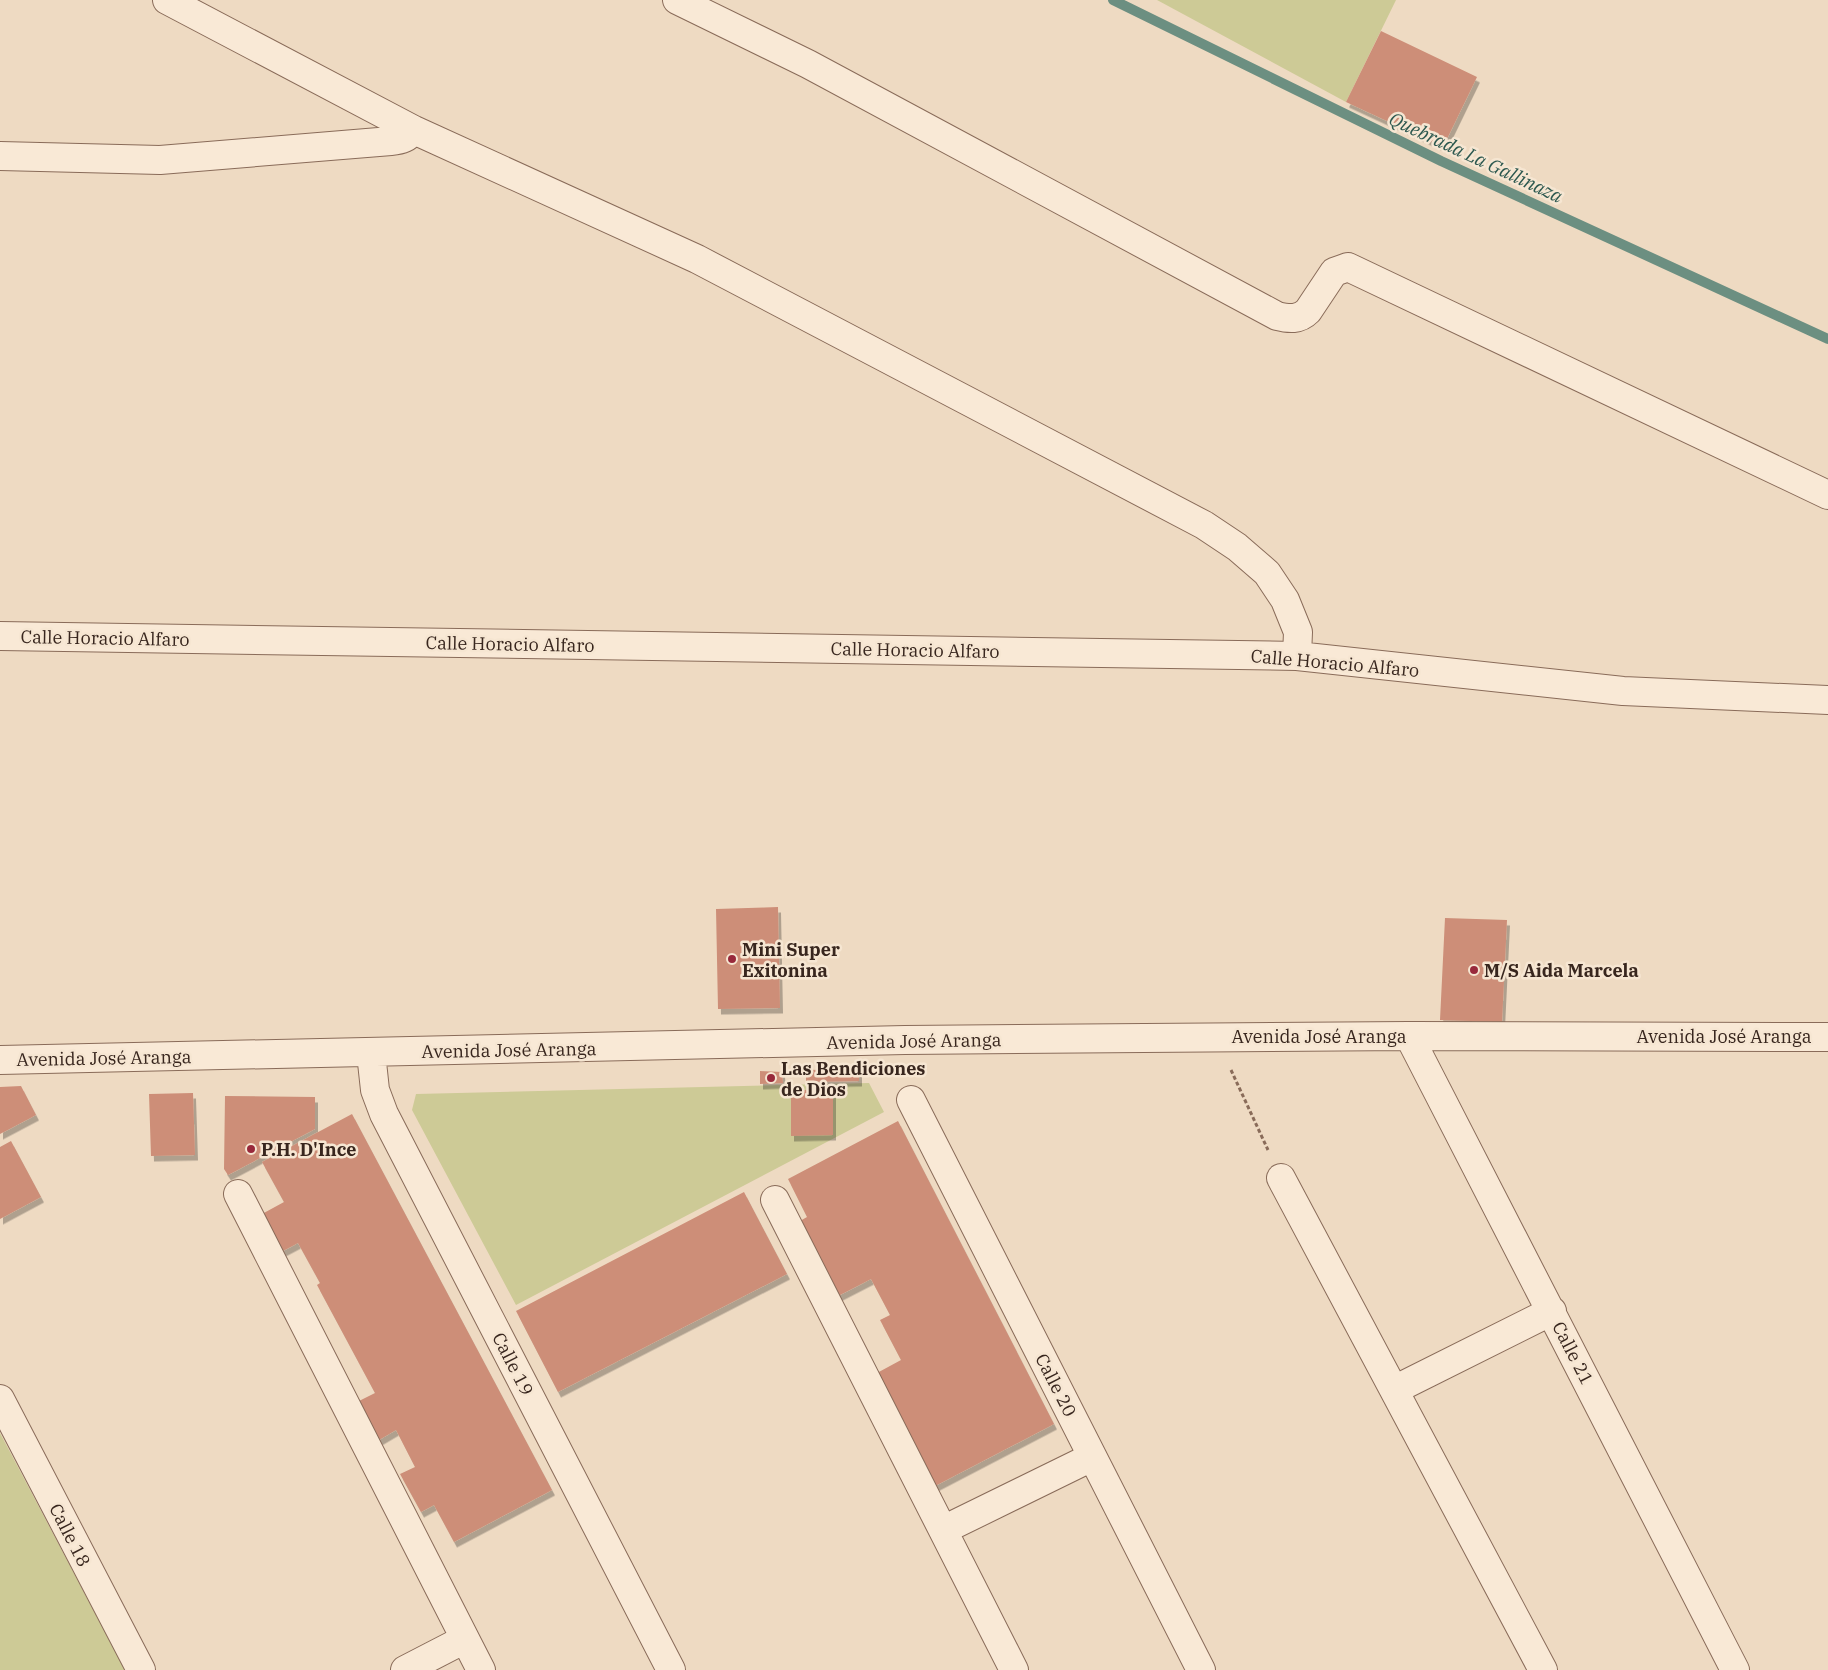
<svg xmlns="http://www.w3.org/2000/svg" width="1828" height="1670" viewBox="0 0 1828 1670" font-family="'IBM Plex Serif',serif">
<style>
.green{fill:#cdca96}
.lines{fill:none;stroke-linecap:round;stroke-linejoin:round}
.stream{stroke:#6c8f81;stroke-width:10}
.building{fill:#cd8e78;filter:url(#shadow)}
.minor-casing{stroke:#896b59;stroke-width:30}
.path{stroke:#896b59;stroke-width:3;stroke-dasharray:4 2.5;stroke-linecap:butt}
.minor{stroke:#f9e9d6;stroke-width:28}
.poi-dot{fill:#98293b;stroke:#f6e6d2;stroke-width:2}
.labels{text-anchor:middle;dominant-baseline:central;stroke-width:5;stroke-linejoin:round;paint-order:stroke}
.street-label{font-size:18px;fill:#38261e;stroke:#f6e6d2}
.poi-label{font-size:18px;font-weight:bold;fill:#38261e;stroke:#f6e6d2;text-anchor:start}
.water-label{font-size:19px;font-style:italic;fill:#2d584f;stroke:#f6e6d2}
</style>
<defs>
<filter id="shadow"><feDropShadow dx="3" dy="5.5" stdDeviation="0" flood-color="#0004"/></filter>
</defs>
<rect width="100%" height="100%" fill="#eedac2"/>
<path class="green" d="M1157,0H1396L1346,102Z
M869,1083L884,1112L516,1305L412,1110L416,1094Z
M0,1433L125,1670H0Z"/>
<g class="lines">
<path class="stream" d="M1113,0L1441,161L1828,339"/>
</g>
<path class="building" d="M1381,31L1477,77L1443,147L1346,102Z
M778,907L780,1008L718,1009L716,909Z
M1445,918L1507,920L1502,1022L1440,1020Z
M859,1069V1081L806,1082V1070Z
M760,1071L782,1072L783,1083L760,1084Z
M21,1086L36,1115L0,1134V1087Z
M791,1090H833V1135L791,1136Z
M193,1093L195,1155L151,1156L149,1094Z
M225,1096L315,1097V1129L228,1175L224,1169Z
M352,1114L552,1490L454,1542L434,1505L421,1512L400,1474L415,1467L396,1430L379,1440L359,1401L375,1393L317,1285L320,1283L298,1243L281,1252L262,1214L284,1202L262,1162Z
M898,1121L1054,1424L935,1486L877,1373L901,1360L880,1320L890,1315L871,1279L838,1296L800,1221L807,1217L788,1179Z
M11,1141L41,1197L0,1219V1147Z
M744,1192L787,1274L558,1392L516,1311Z"/>
<g class="lines">
<g class="minor-casing">
<path id="minor" d="M167,0L414,130L697,259L1204,525L1237,547L1267,573L1285,600L1298,632L1297,656
M677,0L808,64L1277,316C1289,319 1299,320 1308,311L1334,272L1348,267L1828,495
M0,156L160,160L391,141C402,140 407,138 414,130
M0,636L1297,656L1623,691L1828,700
M1409,1036L1735,1670
M371,1053L375,1090L384,1114L671,1670
M0,1060L905,1040L1409,1036L1828,1037
M911,1100L1201,1670
M1281,1178L1543,1670
M238,1194L481,1670
M775,1200L1014,1670
M1394,1390L1552,1311
M0,1399L141,1670
M943,1530L1092,1457
M405,1670L465,1639"/>
</g>
<path class="path" d="M1231,1070L1268,1150"/>
<use href="#minor" class="minor"/>
</g>
<g class="poi-dot">
<circle cx="732" cy="959" r="5"/>
<circle cx="1474" cy="970" r="5"/>
<circle cx="771" cy="1078" r="5"/>
<circle cx="251" cy="1149" r="5"/>
</g>
<g class="labels">
<g class="street-label">
<text transform="translate(105 638) rotate(1)">Calle Horacio Alfaro</text>
<text transform="translate(510 644) rotate(1)">Calle Horacio Alfaro</text>
<text transform="translate(915 650) rotate(1)">Calle Horacio Alfaro</text>
<text transform="translate(1335 663) rotate(5)">Calle Horacio Alfaro</text>
<text x="1319" y="1036">Avenida José Aranga</text>
<text x="1724" y="1036">Avenida José Aranga</text>
<text transform="translate(914 1041) rotate(-1)">Avenida José Aranga</text>
<text transform="translate(509 1050) rotate(-1)">Avenida José Aranga</text>
<text transform="translate(104 1058) rotate(-1)">Avenida José Aranga</text>
<text transform="translate(1573 1353) rotate(63)">Calle 21</text>
<text transform="translate(513 1364) rotate(63)">Calle 19</text>
<text transform="translate(1056 1385) rotate(63)">Calle 20</text>
<text transform="translate(70 1535) rotate(63)">Calle 18</text>
</g>
<g class="poi-label">
<text x="742" y="949">Mini Super<tspan x="742" dy="21">Exitonina</tspan></text>
<text x="1484" y="970">M/S Aida Marcela</text>
<text x="781" y="1068">Las Bendiciones<tspan x="781" dy="21">de Dios</tspan></text>
<text x="261" y="1149">P.H. D'Ince</text>
</g>
<g class="water-label">
<text transform="translate(1476 157) rotate(25)">Quebrada La Gallinaza</text>
</g>
</g>
</svg>
